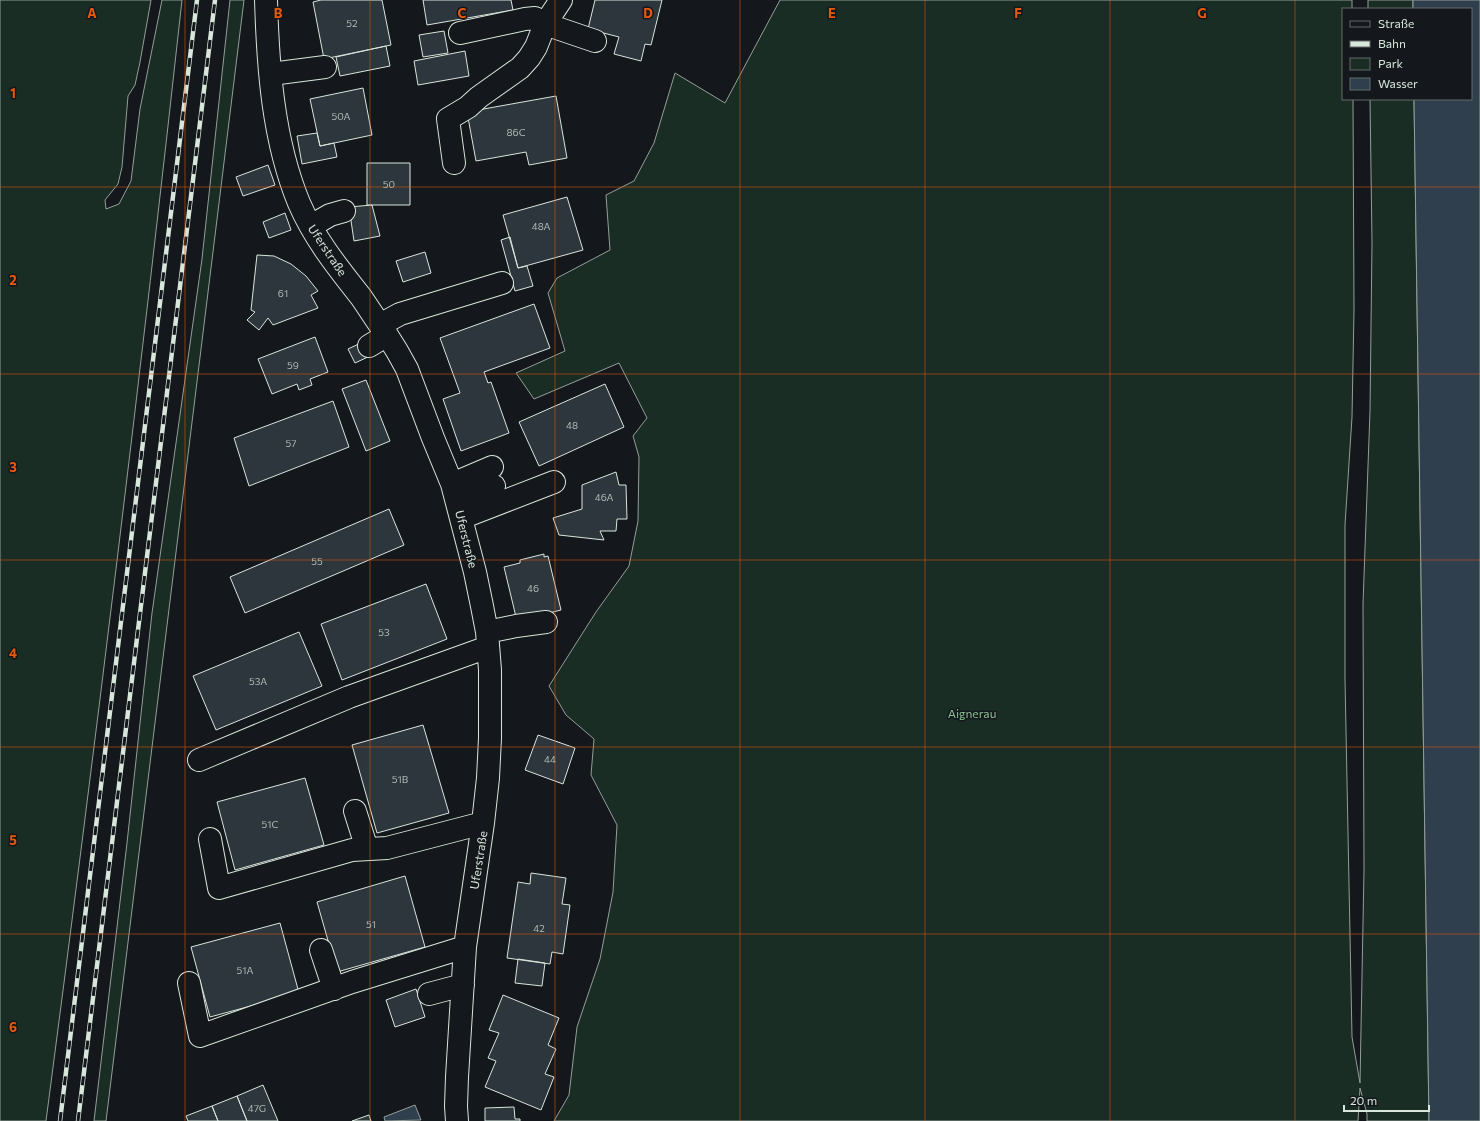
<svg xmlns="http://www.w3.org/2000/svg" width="1480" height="1121" viewBox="0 0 1480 1121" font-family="Commissioner,sans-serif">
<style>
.green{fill:#1a2d24;stroke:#939e99}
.water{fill:#2f3f4d;stroke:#939e99}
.building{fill:#2c363c;stroke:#d8e6dc}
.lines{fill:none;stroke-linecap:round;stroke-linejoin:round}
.minor-casing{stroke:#d8e6dc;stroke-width:24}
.minor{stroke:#14181c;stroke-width:22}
.rail-casing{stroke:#d8e6dc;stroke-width:4.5}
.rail{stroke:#14181c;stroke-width:3;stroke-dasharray:9;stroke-linecap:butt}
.grid{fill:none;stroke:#e8590c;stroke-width:1;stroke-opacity:0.55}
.labels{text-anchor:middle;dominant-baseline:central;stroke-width:3;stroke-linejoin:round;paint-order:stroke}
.number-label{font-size:10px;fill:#adbab4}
.street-label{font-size:12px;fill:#d8e6dc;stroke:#14181c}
.park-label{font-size:12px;fill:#8ac095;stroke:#14181c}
.grid-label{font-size:13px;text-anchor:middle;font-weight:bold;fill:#e8590c;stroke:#14181c;stroke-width:3;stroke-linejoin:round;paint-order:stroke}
</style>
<rect width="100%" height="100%" fill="#14181c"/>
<path class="green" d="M0,0H151L140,62L135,85L128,96L122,167L118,184L105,200L106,209L119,204L131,181L140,109L162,0H182C141,374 95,748 46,1121H0Z
M230,0H244L106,1121H94L127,843L152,613L202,259Z
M780,0H1352V9H1343V99H1353L1354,310L1352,417L1345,525V679L1352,1037L1360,1083L1364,870L1363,604L1370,411L1372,243L1370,99H1414L1429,1121H1367V1114L1360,1088L1358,1121H554L569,1095L577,1027L600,959L613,892L617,825L591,775L594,739L566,715L549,686L596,612L629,566L638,521L639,457L633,436L647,418L619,363L534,399L516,373L565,351L548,293L557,278L610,250L606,195L634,181L654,143L675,73L725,103Z
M1368,0H1413V9H1368Z"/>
<path class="water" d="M1413,0H1480V1121H1429L1414,99H1471V9H1413Z
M415,1105L421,1120L385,1121L384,1117Z"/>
<path class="building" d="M321,0H382L391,45L324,59L313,2Z
M423,0H511L513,10L427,25Z
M595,0H662L651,45L645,44L641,61L614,54L619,37L588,29Z
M444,31L448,53L423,57L419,35Z
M386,46L390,66L340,76L336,57Z
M465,51L469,76L418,85L414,61Z
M363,88L372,135L320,146L310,99Z
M556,96L567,158L529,165L526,152L476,161L467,112Z
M317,133L320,146L334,143L337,157L302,164L297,136Z
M367,163H410V205H367Z
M268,165L275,185L243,196L236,177Z
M567,197L583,250L518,268L503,215Z
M372,205L380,236L354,241L349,207Z
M285,213L291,230L269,238L263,222Z
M510,237L518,268L527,266L533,286L515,291L501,240Z
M425,252L431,273L403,282L396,261Z
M257,255L274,256L291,264L306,276L318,291L311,295L318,308L273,325L268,318L259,330L247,320L255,312L251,310Z
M534,304L550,348L484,372L488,383L491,382L509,433L461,451L443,399L460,393L440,338Z
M315,337L328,372L310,379L312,385L299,390L297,384L272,394L258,359Z
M363,342L370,356L355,363L348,349Z
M366,380L390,441L366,451L342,389Z
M605,384L624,427L539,466L519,422Z
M333,401L349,447L249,486L234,438Z
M616,472L619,485H626L627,519H617L616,531H600L604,540L559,535L553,518L582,509V485Z
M389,509L404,545L245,613L230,577Z
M544,554V557L548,556L561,610L517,621L504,567L520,563V560Z
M426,584L447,639L342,680L321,624Z
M299,632L322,686L216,730L193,676Z
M423,725L449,813L377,833L352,745Z
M538,735L575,748L563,784L525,770Z
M305,778L324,845L235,870L217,802Z
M531,873L566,878L562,904L570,905L563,954L552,952L550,964L507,958L518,882L530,884Z
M405,876L425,947L337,972L317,902Z
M280,923L299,993L210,1017L191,947Z
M518,959L545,963L542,986L515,983Z
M416,989L425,1017L395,1027L386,1000Z
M503,995L559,1018L548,1045L556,1049L545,1074L554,1077L541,1110L485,1087L496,1061L488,1058L499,1033L489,1030Z
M263,1085L278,1121H247L237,1096Z
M237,1096L247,1121H218L212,1106Z
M212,1106L218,1121H188L186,1116Z
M514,1107L515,1119H520V1121H485V1108Z
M369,1115L371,1121H352Z"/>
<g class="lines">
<g class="minor-casing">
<path id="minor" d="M266,0C268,68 273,140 299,203C314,238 338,268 361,297C370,310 378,323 387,335L397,351L407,369L433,438L452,484L475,572L482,606L487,632L490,670V738L488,778L483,823L465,947L457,1077L456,1106L457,1121
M460,33L525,19L535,18L545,24L595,41
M271,74L325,67
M454,163L448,119L468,107L479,97L520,68L529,58L536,47L545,24L561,0
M311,226L330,215L344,211
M380,325L400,314L502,283
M369,346L387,335
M452,484L492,467
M457,501L494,486
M461,518L554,482
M487,632L516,626L546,622
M199,760L349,697L488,647
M355,811L367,849
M210,839L219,888L352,850L387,848L483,823
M321,950L334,989
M189,983L200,1036L352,982L465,947
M429,994L463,985"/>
</g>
<use href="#minor" class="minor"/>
<g class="rail-casing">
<path id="rail" d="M60,1121L197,0
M78,1121L215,0"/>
</g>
<use href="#rail" class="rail"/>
</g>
<path class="grid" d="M185,0V1121M370,0V1121M555,0V1121M740,0V1121M925,0V1121M1110,0V1121M1295,0V1121M0,187H1480M0,374H1480M0,560H1480M0,747H1480M0,934H1480"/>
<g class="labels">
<g class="number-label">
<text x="352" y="23">52</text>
<text x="341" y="116">50A</text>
<text x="516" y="132">86C</text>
<text x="389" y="184">50</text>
<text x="541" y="226">48A</text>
<text x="283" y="293">61</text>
<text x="293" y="365">59</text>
<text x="572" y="425">48</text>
<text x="291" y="443">57</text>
<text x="604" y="497">46A</text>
<text x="317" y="561">55</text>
<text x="533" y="588">46</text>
<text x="384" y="632">53</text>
<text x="258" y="681">53A</text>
<text x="550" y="759">44</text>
<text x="400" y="779">51B</text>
<text x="270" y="824">51C</text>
<text x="371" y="924">51</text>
<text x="539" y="928">42</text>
<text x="245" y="970">51A</text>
<text x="257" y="1108">47G</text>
</g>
<g class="street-label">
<text transform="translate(328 250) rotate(56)">Uferstraße</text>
<text transform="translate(467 539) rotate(76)">Uferstraße</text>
<text transform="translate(478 860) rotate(-81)">Uferstraße</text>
</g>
<g class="park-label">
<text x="972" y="713">Aignerau</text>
</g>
</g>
<g class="grid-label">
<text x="92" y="18">A</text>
<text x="278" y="18">B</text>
<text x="462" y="18">C</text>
<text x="648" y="18">D</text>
<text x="832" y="18">E</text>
<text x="1018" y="18">F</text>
<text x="1202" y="18">G</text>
<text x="13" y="98">1</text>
<text x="13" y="285">2</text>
<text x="13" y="472">3</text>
<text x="13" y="658">4</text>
<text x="13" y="845">5</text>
<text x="13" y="1032">6</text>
</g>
<rect x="1342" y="8" width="130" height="92" fill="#14181c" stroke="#626a69"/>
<rect x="1350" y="21" width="20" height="6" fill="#14181c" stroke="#626a69"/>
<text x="1378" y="28" font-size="12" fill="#d8e6dc">Straße</text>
<rect x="1350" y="41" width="20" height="6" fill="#d8e6dc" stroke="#626a69"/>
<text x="1378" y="48" font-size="12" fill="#d8e6dc">Bahn</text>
<rect x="1350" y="58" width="20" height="12" fill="#1a2d24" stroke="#626a69"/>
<text x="1378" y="68" font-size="12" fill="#d8e6dc">Park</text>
<rect x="1350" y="78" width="20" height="12" fill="#2f3f4d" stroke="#626a69"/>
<text x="1378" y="88" font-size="12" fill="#d8e6dc">Wasser</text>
<path d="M1344 1105v6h85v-6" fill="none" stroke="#d8e6dc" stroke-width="2"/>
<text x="1350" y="1105" font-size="12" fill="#d8e6dc" stroke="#14181c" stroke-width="3" paint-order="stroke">20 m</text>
</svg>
